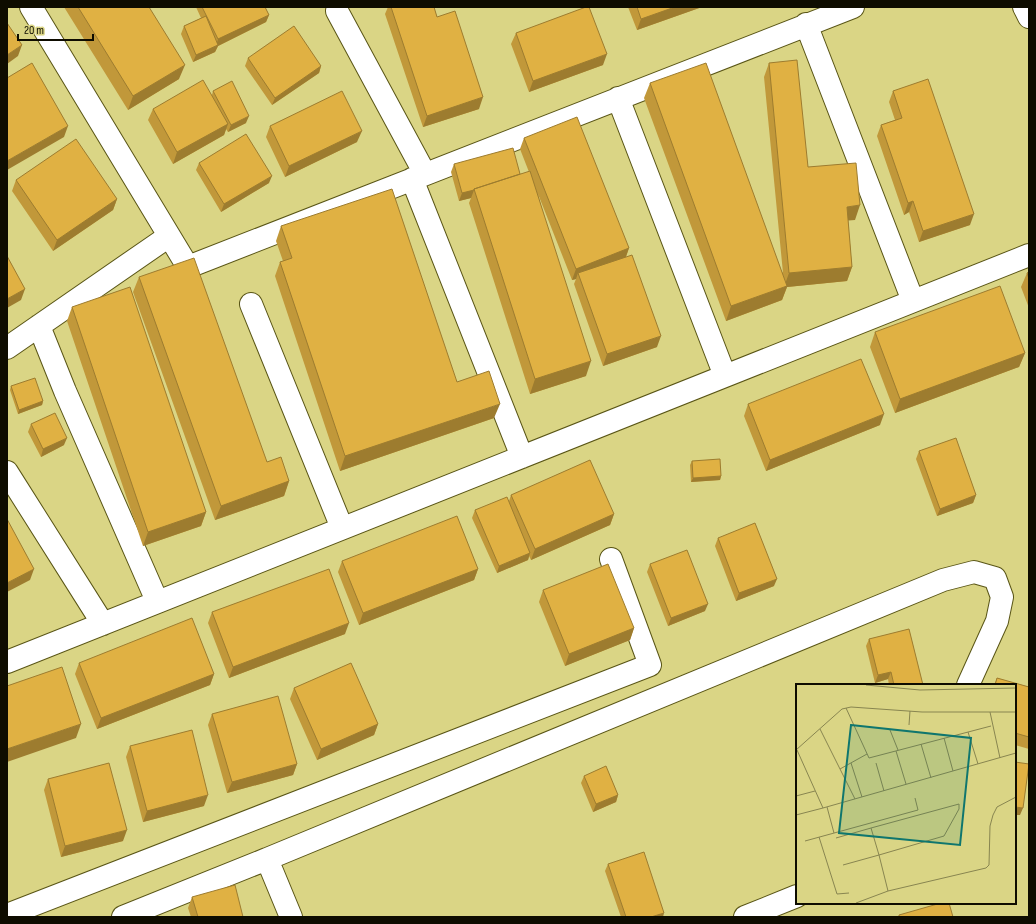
<svg xmlns="http://www.w3.org/2000/svg" width="1036" height="924" viewBox="0 0 1036 924" font-family="'Sofia Sans Condensed',sans-serif">
<style>
.lines{fill:none;stroke-linecap:round;stroke-linejoin:round}
.minor-casing{stroke:#595516;stroke-width:24}
.minor{stroke:#fff;stroke-width:22}
.wall{fill:#c1983a}
.shaded-wall{fill:#9d7c2f}
.building{fill:#e0b143;stroke:#9d7c2f}
.inset-road{fill:none;stroke:#888550;stroke-width:1}
.view{fill:#0f766e;fill-opacity:0.15;stroke:#0f766e;stroke-width:2}
.inset-edge{fill:none;stroke:#0e0c00;stroke-width:2}
</style>
<rect width="100%" height="100%" fill="#dad585"/>
<g class="lines">
<g class="minor-casing">
<path id="minor" d="M31,7L188,267L853,7
M1024,7L1029,17
M337,11L425,174
M806,24L913,301
M618,98L725,376
M412,179L522,457
M251,304L342,528
M39,326L65,391L157,601
M7,348L169,236
M7,472L103,624
M7,662L1029,255
M7,915L650,665L611,559
M123,917L267,859
M291,917L267,859L943,580L974,572L995,578L1002,597L997,621L968,685
M745,917L797,896"/>
</g>
<use href="#minor" class="minor"/>
</g>
<path class="wall" d="M64,7H149L179,79L128,110Z
M196,7H265L269,15L266,22L218,46L215,52L193,62L181,34L184,26L201,18Z
M388,7H434L437,17L479,109L423,127L385,14Z
M628,7H702L637,30Z
M516,33L603,65L529,92L511,44Z
M248,58L321,66L319,73L272,105L245,66Z
M769,63L808,167L855,220H848L852,267L847,281L787,287L782,300L726,321L644,98L650,83L783,273L764,77Z
M213,91L246,123L228,132L226,129L224,135L173,164L148,120L153,109L212,95Z
M893,91L970,225L919,242L909,212L904,215L877,136L881,125L895,120L889,102Z
M270,126L357,142L285,177L266,137Z
M524,138L629,248L626,257L657,347L603,366L574,284L576,279L572,280L538,194L586,376L530,394L469,203L471,198L459,201L451,172L454,164L520,174L529,172L520,149Z
M199,163L269,183L221,212L196,170Z
M16,180L117,199L113,210L53,251L12,191Z
M281,226L457,382L494,418L340,471L275,276L280,262L283,261L276,241Z
M1029,272V308L1021,287L1027,273Z
M139,277L267,462L289,481L284,496L215,520L133,292Z
M72,307L206,512L201,526L143,546L67,321Z
M875,332L1025,353L1019,367L895,413L870,347Z
M11,386L43,401L42,405L18,414L10,390Z
M748,404L880,425L766,471L744,416Z
M31,424L64,445L41,457L28,432Z
M919,451L976,495L973,503L937,516L916,459Z
M692,461L721,476L720,480L691,482L690,465Z
M511,495L614,514L610,525L531,560L529,556L528,560L497,573L472,518L475,510L509,501Z
M718,538L774,586L736,601L715,546Z
M342,561L478,569L474,580L359,625L338,572Z
M650,564L705,611L668,626L647,572Z
M543,590L634,628L630,640L565,666L539,602Z
M212,612L345,634L229,678L208,623Z
M869,639L923,685H889L888,679L875,683L866,646Z
M79,663L214,674L210,685L97,729L75,674Z
M997,678L1029,687V749L1015,745V685H994Z
M294,688L378,724L374,735L317,760L290,699Z
M212,714L297,764L293,775L227,793L208,725Z
M130,746L204,806L143,822L126,757Z
M584,776L618,795L616,802L593,812L581,783Z
M48,779L123,841L61,857L44,790Z
M608,864L663,917H621L605,871Z
M192,897L243,917H191L188,908Z"/>
<path class="shaded-wall" d="M675,7H702L637,30L641,19Z
M269,15L266,22L218,46L215,52L193,62L196,55L216,46L218,39Z
M22,45L18,56L7,64V55Z
M607,54L603,65L529,92L533,81Z
M185,65L179,79L128,110L133,96Z
M321,66L319,73L272,105L275,98Z
M483,97L479,109L423,127L427,116Z
M249,116L246,123L228,132L231,125Z
M228,124L224,135L173,164L177,152Z
M68,126L64,137L7,170V161Z
M362,131L357,142L285,177L289,166Z
M272,176L269,183L221,212L224,204Z
M474,190L471,198L459,201L462,193Z
M117,199L113,210L53,251L57,240Z
M913,201L909,212L904,215L908,203Z
M860,205L855,220L842,221L847,207Z
M974,214L970,225L919,242L923,231Z
M629,248L625,259L578,273L576,279L572,280L576,269Z
M852,267L847,281L787,287L782,300L726,321L731,306L784,287L789,273Z
M25,289L21,300L7,308V299Z
M661,336L657,347L603,366L607,354Z
M1025,353L1019,367L895,413L900,399Z
M591,361L586,376L530,394L535,379Z
M43,401L42,405L18,414L19,410Z
M500,404L494,418L340,471L345,456Z
M884,414L880,425L766,471L770,460Z
M67,438L64,445L41,457L43,449Z
M721,476L720,480L691,482L693,478Z
M289,481L284,496L215,520L221,506Z
M976,495L973,503L937,516L940,509Z
M206,512L201,526L143,546L148,532Z
M614,514L610,525L531,560L535,549Z
M530,553L528,560L497,573L499,566Z
M34,569L30,580L7,592V583Z
M478,569L474,580L359,625L363,613Z
M777,579L774,586L736,601L739,593Z
M708,604L705,611L668,626L671,618Z
M349,623L345,634L229,678L233,667Z
M634,628L630,640L565,666L569,654Z
M891,672L888,679L875,683L878,675Z
M214,674L210,685L97,729L101,718Z
M81,724L76,738L7,762V749Z
M378,724L374,735L317,760L321,749Z
M297,764L293,775L227,793L232,782Z
M208,795L204,806L143,822L147,811Z
M618,795L616,802L593,812L596,804Z
M1015,807L1023,808L1020,815H1015Z
M127,830L123,841L61,857L65,846Z
M664,913L663,917H651Z"/>
<path class="building" d="M78,7H149L185,65L133,96Z
M202,7H265L269,15L218,39Z
M391,7H434L437,17L455,11L483,97L427,116Z
M586,7H589L607,54L533,81L516,33Z
M637,7H675L641,19Z
M206,16L218,45L196,55L184,26Z
M7,23L22,45L7,55Z
M294,26L321,66L275,98L248,58Z
M797,60L808,167L856,163L860,205L847,207L852,267L789,273L769,63Z
M32,63L68,126L7,161V78Z
M706,63L787,286L731,306L650,83Z
M928,79L974,214L923,231L913,201L908,203L881,125L902,118L893,91Z
M203,80L228,124L177,152L153,109Z
M232,81L249,116L231,125L213,91Z
M342,91L362,131L289,166L270,126Z
M577,117L629,248L576,269L524,138Z
M246,134L272,176L224,204L199,163Z
M76,139L117,199L57,240L16,180Z
M513,148L520,174L474,189V190L462,193L454,164Z
M530,171L591,361L535,379L474,189Z
M392,189L457,382L489,371L500,404L345,456L280,262L292,258L281,226Z
M632,255L661,336L607,354L578,273Z
M7,256L25,289L7,299Z
M194,258L267,462L281,457L289,481L221,506L139,277Z
M1029,272V279L1027,273Z
M1000,286L1025,353L900,399L875,332Z
M130,287L206,512L148,532L72,307Z
M861,359L884,414L770,460L748,404Z
M35,378L43,401L19,410L11,386Z
M55,413L67,438L43,449L31,424Z
M956,438L976,495L940,509L919,451Z
M720,459L721,476L693,478L692,461Z
M590,460L614,514L535,549L511,495Z
M507,497L530,553L499,566L475,510Z
M457,516L478,569L363,613L342,561Z
M7,519L34,569L7,583Z
M755,523L777,579L739,593L718,538Z
M687,550L708,604L671,618L650,564Z
M608,564L634,628L569,654L543,590Z
M329,569L349,623L233,667L212,612Z
M192,618L214,674L101,718L79,663Z
M909,629L923,685H894L891,672L878,675L869,639Z
M351,663L378,724L321,749L294,688Z
M62,667L81,724L7,749V686Z
M997,678L1029,687V737L1015,733V685H995Z
M278,696L297,764L232,782L212,714Z
M192,730L208,795L147,811L130,746Z
M1015,762L1029,764L1023,808L1015,807Z
M109,763L127,830L65,846L48,779Z
M606,766L618,795L596,804L584,776Z
M644,852L664,913L651,917H626L608,864Z
M235,885L243,917H198L192,897Z
M941,903H949L953,917H899V915Z"/>
<g transform="translate(796 684)">
<rect width="220" height="220" fill="#dad585"/>
<path class="inset-road" d="M70,1L124,6L220,4M50,24L73,74L195,42M194,28L204,74M113,41L114,27M24,45L59,115M94,46L102,66M172,48L182,80M148,54L157,87M125,60L135,94M0,66L46,25L55,23L126,28H220M100,67L110,100M55,79L66,113M80,79L88,107M44,85L71,70M0,112L19,107M31,123L38,149M27,124L220,69M0,131L27,124L1,66M23,153L41,210L53,209M40,154L75,144M9,157L122,126L119,114M47,181L83,171L148,152L163,125V120L75,144L83,171L92,207M60,219L92,207L190,184L193,181L194,142L197,131L201,123L220,113"/>
<path class="view" d="M55,41L175,54L164,161L43,149Z"/>
<rect width="220" height="220" class="inset-edge"/>
</g>
<rect width="1036" height="924" fill="none" stroke="#0e0c00" stroke-width="16"/>
<path d="M18 34v6h75v-6" fill="none" stroke="#0e0c00" stroke-width="2"/>
<text x="24" y="34" font-size="12" fill="#0e0c00" stroke="#dad585" stroke-width="3" paint-order="stroke">20 m</text>
</svg>
